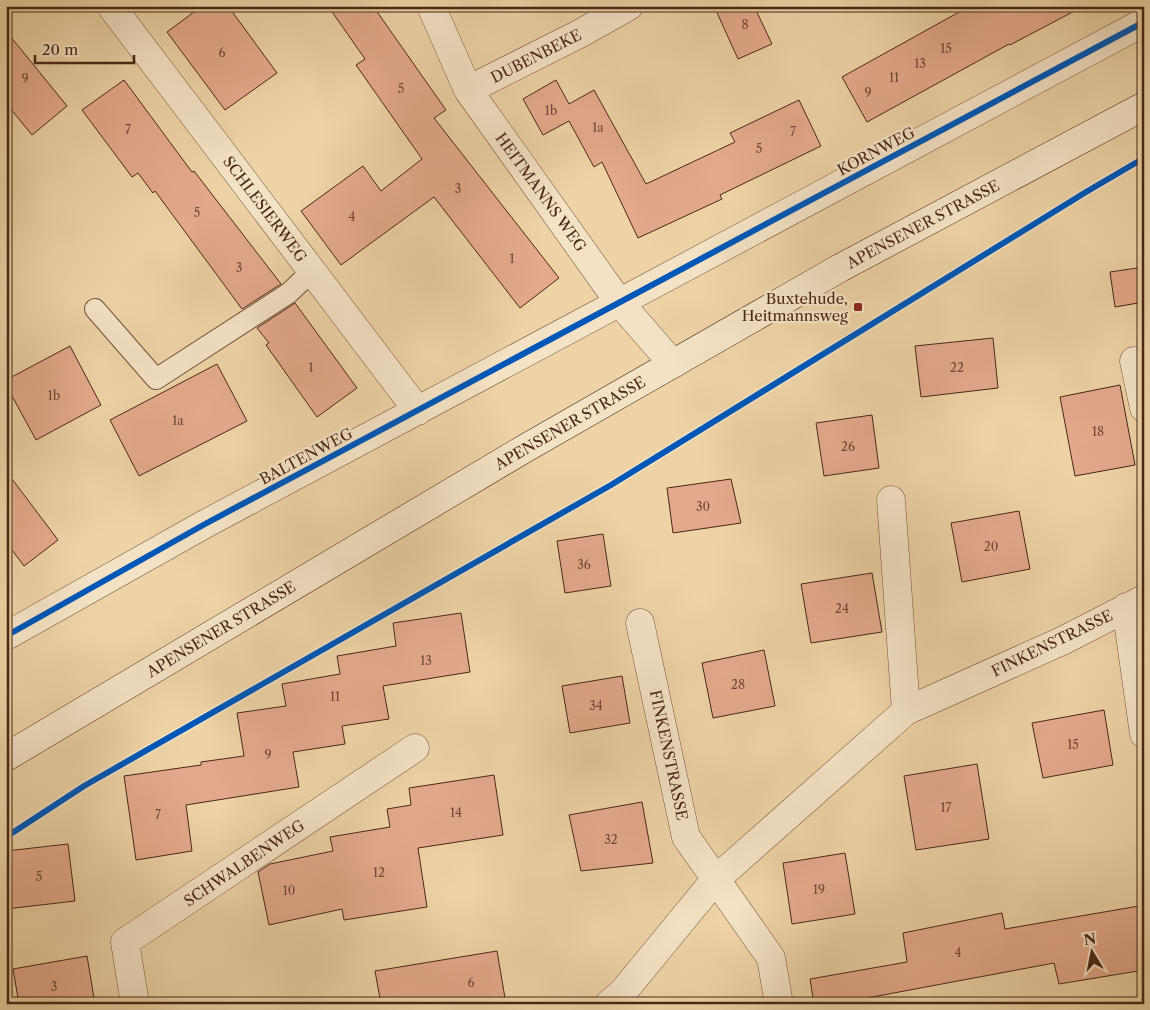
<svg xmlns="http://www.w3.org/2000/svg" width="1150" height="1010" viewBox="0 0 1150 1010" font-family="'Libre Caslon Text',serif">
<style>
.building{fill:#e4a98c;stroke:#492818}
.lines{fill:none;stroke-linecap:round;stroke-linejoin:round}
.lane-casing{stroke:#72533c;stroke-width:22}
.street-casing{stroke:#72533c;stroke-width:29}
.secondary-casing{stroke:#492818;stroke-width:29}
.lane{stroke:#f3e2c5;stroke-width:20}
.street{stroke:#f3e2c5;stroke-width:28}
.secondary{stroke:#f3e2c5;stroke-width:28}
.cycleway-casing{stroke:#f3e2c5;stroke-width:9}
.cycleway{stroke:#0057b8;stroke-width:6}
.poi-dot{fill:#8f2418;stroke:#f3e2c5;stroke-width:2}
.labels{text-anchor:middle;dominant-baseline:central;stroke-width:4.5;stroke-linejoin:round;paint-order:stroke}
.number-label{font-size:12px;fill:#704835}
.street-label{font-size:15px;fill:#492818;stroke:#f3e2c5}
.poi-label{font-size:15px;fill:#492818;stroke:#f3e2c5;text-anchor:end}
</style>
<rect width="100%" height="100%" fill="#edd3a6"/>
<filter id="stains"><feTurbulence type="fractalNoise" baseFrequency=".004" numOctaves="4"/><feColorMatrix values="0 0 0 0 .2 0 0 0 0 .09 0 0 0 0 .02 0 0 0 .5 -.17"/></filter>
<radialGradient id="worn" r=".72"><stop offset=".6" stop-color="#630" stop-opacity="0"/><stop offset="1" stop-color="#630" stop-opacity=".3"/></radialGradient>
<path class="building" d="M202,6H228L277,73L225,110L167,32Z
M328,6H373L446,110L434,118L559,278L520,308L434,197L341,265L301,211L363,166L381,191L422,159L356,65L365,59Z
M714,6H754L772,44L738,59Z
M970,6H1084L1010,45L1009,44L867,122L842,77Z
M6,31L67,106L32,135L6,103Z
M124,80L192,172L194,171L281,284L242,309L155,191L153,193L138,173L132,177L82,110Z
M556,80L569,104L594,90L646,184L735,142L730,133L799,100L821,146L720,195L722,199L638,238L602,162L594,167L569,121L543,135L523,99Z
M1144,267V302L1115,307L1110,272Z
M295,303L357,388L317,417L266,345L269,343L257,328Z
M993,338L998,388L921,397L915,346Z
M70,346L101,405L36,440L6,385V380Z
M217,364L247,421L139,476L110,420Z
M1120,385L1135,465L1075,476L1060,397Z
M872,415L879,468L824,476L816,423Z
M6,471L58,540L24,566L6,542Z
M731,479L741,523L673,533L667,488Z
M1019,511L1030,569L962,582L951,523Z
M603,534L611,586L565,593L557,541Z
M872,573L882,632L811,643L801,584Z
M461,613L470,672L383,686L389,719L342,726L345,744L293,752L299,787L186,805L192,851L136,860L124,776L201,765V762L244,756L237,713L286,706L282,684L340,674L337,656L396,646L393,623Z
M764,650L775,706L713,718L702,663Z
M622,676L630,723L570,733L562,686Z
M1104,710L1113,765L1043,778L1032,723Z
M977,764L989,839L916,850L904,776Z
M494,775L503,835L418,848L427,907L344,920L342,909L269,925L258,872L270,864L333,851L330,837L390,827L387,809L411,805L409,788Z
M642,802L653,863L581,871L569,815Z
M68,844L75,901L6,909V851Z
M845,853L855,914L792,924L783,863Z
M1139,906L1144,935V970L1059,984L1054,963L867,998L868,1004H814L810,979L907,962L903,933L1002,913L1005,929Z
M497,951L506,1004H381L375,971Z
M87,956L95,1004H19L13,969Z"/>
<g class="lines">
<g class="lane-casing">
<path id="lane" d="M95,309L156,379L289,293L312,271"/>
</g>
<g class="street-casing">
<path id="street" d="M111,6L418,411
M431,6L468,90L619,302L673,364
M468,90L581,33L629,6
M1134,361L1144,408
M891,500L906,711
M1126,607L1144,734
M640,623L686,837L771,958L779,1004
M6,636L205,524L1144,22
M135,1004L125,942L415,748
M609,1004L623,992L715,880L906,711L1062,641L1144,599"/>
</g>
<g class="secondary-casing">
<path id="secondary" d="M6,757L524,449L840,268L1144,106"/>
</g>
<use href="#lane" class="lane"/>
<use href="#street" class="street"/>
<use href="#secondary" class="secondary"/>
<g class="cycleway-casing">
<path id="cycleway" d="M6,636L205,524L1144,22
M6,837L84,786L611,485L1086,192L1144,158"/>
</g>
<use href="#cycleway" class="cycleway"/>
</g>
<rect class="poi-dot" x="853" y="302" width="10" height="10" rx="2.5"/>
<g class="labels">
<g class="number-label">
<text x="745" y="24">8</text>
<text x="946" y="48">15</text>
<text x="222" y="52">6</text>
<text x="920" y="63">13</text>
<text x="894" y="77">11</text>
<text x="25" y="78">9</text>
<text x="401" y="88">5</text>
<text x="868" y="92">9</text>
<text x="551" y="110">1b</text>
<text x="598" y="127">1a</text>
<text x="128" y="129">7</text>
<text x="793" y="131">7</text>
<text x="759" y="148">5</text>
<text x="458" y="188">3</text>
<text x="197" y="212">5</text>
<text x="352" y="216">4</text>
<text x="512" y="258">1</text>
<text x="239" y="267">3</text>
<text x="311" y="367">1</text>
<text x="957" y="367">22</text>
<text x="54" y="395">1b</text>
<text x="178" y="420">1a</text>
<text x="1098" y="431">18</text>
<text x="848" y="446">26</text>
<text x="703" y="506">30</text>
<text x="991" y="546">20</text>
<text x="584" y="564">36</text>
<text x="842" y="608">24</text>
<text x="426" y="660">13</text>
<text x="738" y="684">28</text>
<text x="335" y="696">11</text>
<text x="596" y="705">34</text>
<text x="1073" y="744">15</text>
<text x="268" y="754">9</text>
<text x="946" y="807">17</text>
<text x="456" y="812">14</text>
<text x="158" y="814">7</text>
<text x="611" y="839">32</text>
<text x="379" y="872">12</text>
<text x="39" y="876">5</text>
<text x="819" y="889">19</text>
<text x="289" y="890">10</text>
<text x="958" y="952">4</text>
<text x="471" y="982">6</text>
<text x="54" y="986">3</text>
</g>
<g class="street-label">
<text transform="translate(536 56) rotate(-27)">DUBENBEKE</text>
<text transform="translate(876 151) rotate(-28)">KORNWEG</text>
<text transform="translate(541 192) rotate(54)">HEITMANNS WEG</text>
<text transform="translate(265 209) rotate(53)">SCHLESIERWEG</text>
<text transform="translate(923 224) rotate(-28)">APENSENER STRASSE</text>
<text transform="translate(570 423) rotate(-30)">APENSENER STRASSE</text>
<text transform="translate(306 456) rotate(-28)">BALTENWEG</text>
<text transform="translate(221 629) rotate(-31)">APENSENER STRASSE</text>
<text transform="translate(1052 643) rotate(-26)">FINKENSTRASSE</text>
<text transform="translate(669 755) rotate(78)">FINKENSTRASSE</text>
<text transform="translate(244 863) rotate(-34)">SCHWALBENWEG</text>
</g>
<g class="poi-label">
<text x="848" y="298">Buxtehude,<tspan x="848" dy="17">Heitmannsweg</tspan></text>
</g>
</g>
<rect width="1150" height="1010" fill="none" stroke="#edd3a6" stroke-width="25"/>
<rect x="8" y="8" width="1135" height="995" fill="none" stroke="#492818" stroke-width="2.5"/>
<rect x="12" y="12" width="1125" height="985" fill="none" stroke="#492818"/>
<g transform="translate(1092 952) rotate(350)" stroke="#f3e2c5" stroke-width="4" paint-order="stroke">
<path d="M0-4L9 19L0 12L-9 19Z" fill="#492818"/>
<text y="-8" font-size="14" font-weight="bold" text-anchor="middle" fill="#492818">N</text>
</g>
<path d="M35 55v8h99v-8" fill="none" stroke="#492818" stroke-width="2.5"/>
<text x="42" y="55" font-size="15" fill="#492818" stroke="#f3e2c5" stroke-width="4" paint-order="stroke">20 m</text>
<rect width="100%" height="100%" filter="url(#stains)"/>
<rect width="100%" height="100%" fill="url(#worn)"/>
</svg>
